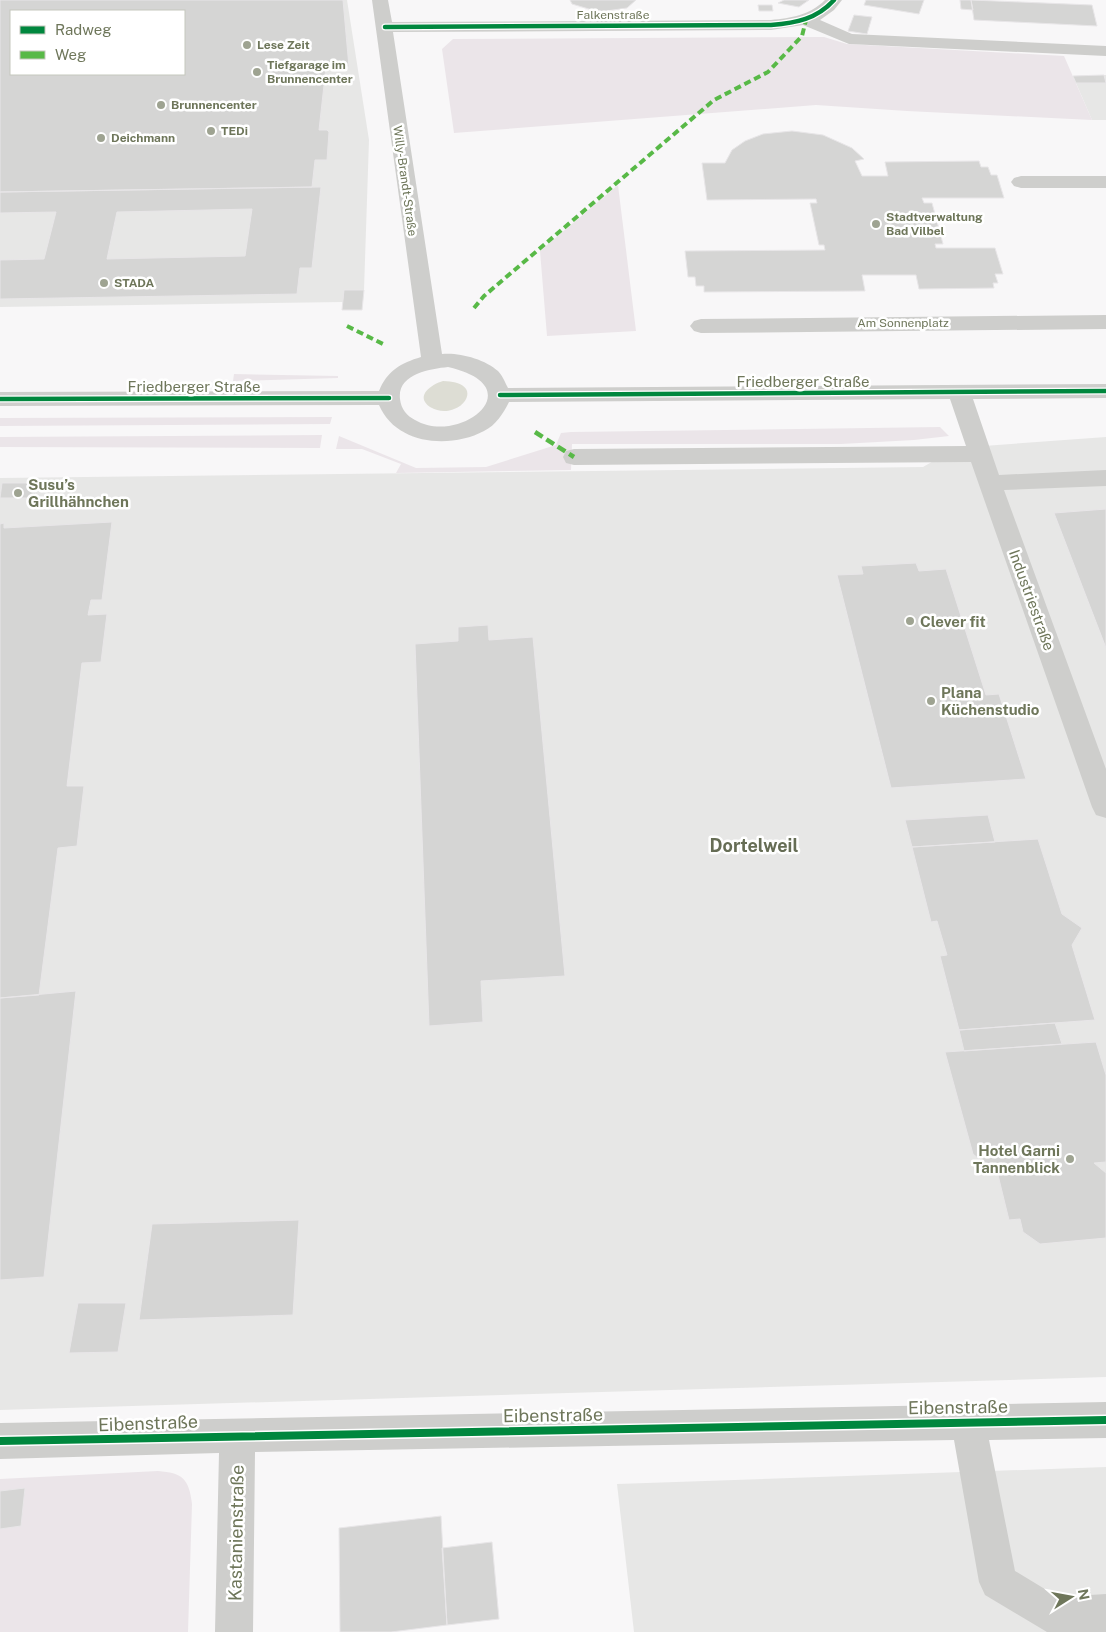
<svg xmlns="http://www.w3.org/2000/svg" width="1106" height="1632" viewBox="0 0 1106 1632" font-family="'Public Sans',sans-serif">
<style>
.built{fill:#e7e7e6;fill-rule:evenodd}
.green{fill:#ebe5e9}
.water{fill:#ddddd4}
.building{fill:#d5d5d4;stroke:#e8e6e8;fill-rule:evenodd}
.lines{fill:none;stroke-linecap:round;stroke-linejoin:round}
.minor{fill:#cececc;fill-rule:evenodd}
.quiet-far1{stroke:#58b947;stroke-width:4;stroke-dasharray:7 4;stroke-linecap:butt}
.quiet{stroke:#58b947;stroke-width:4.5;stroke-dasharray:9 4.5;stroke-linecap:butt}
.cycleway-far1-casing{stroke:#fff;stroke-width:7}
.cycleway-casing{stroke:#fff;stroke-width:11}
.cycleway-far1{stroke:#00873e;stroke-width:4.5}
.cycleway{stroke:#00873e;stroke-width:8}
.poi-dot{fill:#9ea391;stroke:#fff;stroke-width:2}
.labels{text-anchor:middle;dominant-baseline:central;stroke-width:5;stroke-linejoin:round;paint-order:stroke}
.far-street-label{font-size:12px;fill:#6e765a;stroke:#fff}
.far-poi-label{font-size:12px;font-weight:bold;fill:#6e765a;stroke:#fff;text-anchor:start}
.street-label{font-size:15px;fill:#6e765a;stroke:#fff}
.poi-label{font-size:15px;font-weight:bold;fill:#6e765a;stroke:#fff;text-anchor:start}
.quarter-label{font-size:18px;font-weight:bold;fill:#666d55;stroke:#fff}
.near-street-label{font-size:18px;fill:#6e765a;stroke:#fff}
</style>
<rect width="100%" height="100%" fill="#f8f7f8"/>
<path class="built" d="M0,0H347L369,140L364,290H344L343,302L0,307ZM11,11H184V74H11Z
M1106,75V120H1092L1073,76Z
M1106,437V1377L0,1410V478L923,467L956,448Z
M1106,1467V1632H634L617,1484Z"/>
<path class="green" d="M824,37L847,44L1064,56L1092,120L907,111L816,105L454,133L442,49L453,39Z
M618,185L636,331L547,336L540,251Z
M234,374L338,376V378L233,381Z
M332,417L330,424L0,426V418Z
M940,427L949,436L914,440L841,444H572L571,470L396,473L401,464L362,449H336L339,436L416,468L486,467L556,445L561,433L571,432Z
M322,435L320,448L0,447V437Z
M158,1471C182,1473 189,1478 192,1504L188,1632H0V1479Z"/>
<path class="water" d="M443,381C491,382 458,424 430,407C414,396 432,384 443,381Z"/>
<path class="building" d="M0,0H343L349,67H326L319,130H327L329,132L327,160H315L312,187L0,192ZM11,11H184V74H11Z
M570,0H636L627,8L599,12L572,4Z
M784,0H809L799,7L778,3Z
M866,0H924L919,14L864,5Z
M960,0H971L973,10L961,9Z
M971,0L1092,5L1097,26L974,20Z
M758,5H772L773,11H759Z
M854,15L872,17L867,34L848,31Z
M1104,75L1106,83H1076L1073,76Z
M792,131L823,135L852,148L864,159L855,161L862,176H888L885,162L979,161L981,167H988L991,175H997L1004,198H922L924,203H932L943,244H935L936,248H995L1003,274H995L998,283H993L994,288L919,289L916,275H862L865,291L704,292V286H696L695,277H688L685,251L825,250L824,245H819L810,203H817L816,199L707,200L702,163H725L732,150L745,141L763,134Z
M321,187L312,268H300L297,294L0,299V260L44,259L56,212L0,213V192ZM252,209L245,256L107,259L117,212Z
M344,290H364L362,310H342Z
M2,483H39L34,498H0Z
M1106,509V648L1054,513Z
M112,522L102,600H91L88,615L107,614L101,662L82,663L67,786H84L77,846L58,848L39,995L0,998V524L4,523V528Z
M916,563L919,571L946,569L986,695L999,694L1026,779L891,788L837,575L863,574L861,566Z
M488,625L489,640L533,637L565,976L481,981L483,1022L429,1026L415,644L458,641V627Z
M988,815L995,842L912,847L905,820Z
M1038,839L1062,914L1082,928L1072,945L1095,1020L959,1030L940,956L947,955L937,921L931,922L912,847Z
M76,991L44,1277L0,1280V998Z
M1055,1023L1062,1044L964,1051L959,1030Z
M1096,1042L1106,1075V1162L1094,1163L1106,1173V1238L1040,1244L1023,1232L1020,1219L1009,1220L998,1175L973,1154L945,1052Z
M299,1220L293,1315L139,1320L152,1224Z
M78,1303H126L118,1352L69,1353Z
M25,1488L21,1526L0,1529V1491Z
M441,1516L447,1625L391,1632H340L339,1528Z
M492,1542L499,1619L447,1625L442,1548Z"/>
<g class="lines">
<path class="minor" d="M372,0H388L392,22L771,20C791,18 810,15 825,0H842L834,10L820,20L852,34L1106,46V56L849,44L803,25L771,30L393,32L442,354C458,352 485,359 498,371C502,375 505,382 508,388L1106,384V398L973,399L999,475L1106,470V486L1004,490L1106,769V818L1096,815L1092,807L971,462L574,465L566,463L563,457L566,451L574,449L966,446L950,399L509,402C503,414 496,425 484,431C450,449 396,445 379,405L0,406V392L379,391C387,371 401,363 421,357ZM448,367C535,387 459,446 415,420C407,416 401,409 400,399C397,374 430,369 448,367Z
M1021,176H1106V188H1021L1014,186L1011,182L1014,178Z
M1106,315V329L701,333L694,331L690,326L694,321L701,319Z
M1106,1402V1438L989,1440L1015,1571L1058,1597L1106,1594V1632H1047L985,1595L979,1582L954,1440L255,1452L253,1632H215L219,1453L0,1459V1423Z"/>
<path class="quiet-far1" d="M474,308L484,296L714,100L768,72L802,36L806,20
M347,326L383,344"/>
<path class="quiet" d="M535,432L574,457"/>
<g class="cycleway-far1-casing">
<path id="cycleway-far1" d="M385,27L771,25C796,23 817,19 834,0
M500,395L1106,391
M0,399L389,398"/>
</g>
<g class="cycleway-casing">
<path id="cycleway" d="M0,1441L1106,1420"/>
</g>
<use href="#cycleway-far1" class="cycleway-far1"/>
<use href="#cycleway" class="cycleway"/>
</g>
<g class="poi-dot">
<circle cx="247" cy="45" r="5"/>
<circle cx="257" cy="72" r="5"/>
<circle cx="161" cy="105" r="5"/>
<circle cx="211" cy="131" r="5"/>
<circle cx="101" cy="138" r="5"/>
<circle cx="876" cy="224" r="5"/>
<circle cx="104" cy="283" r="5"/>
<circle cx="18" cy="493" r="5"/>
<circle cx="910" cy="621" r="5"/>
<circle cx="931" cy="701" r="5"/>
<circle cx="1070" cy="1159" r="5"/>
</g>
<g class="labels">
<g class="far-street-label">
<text x="613" y="15">Falkenstraße</text>
<text transform="translate(405 181) rotate(82)">Willy-Brandt-Straße</text>
<text x="903" y="323">Am Sonnenplatz</text>
</g>
<g class="far-poi-label">
<text x="257" y="45">Lese Zeit</text>
<text x="267" y="65">Tiefgarage im<tspan x="267" dy="14">Brunnencenter</tspan></text>
<text x="171" y="105">Brunnencenter</text>
<text x="221" y="131">TEDi</text>
<text x="111" y="138">Deichmann</text>
<text x="886" y="217">Stadtverwaltung<tspan x="886" dy="14">Bad Vilbel</tspan></text>
<text x="114" y="283">STADA</text>
</g>
<g class="street-label">
<text x="803" y="381">Friedberger Straße</text>
<text x="194" y="386">Friedberger Straße</text>
<text transform="translate(1032 600) rotate(70)">Industriestraße</text>
</g>
<g class="poi-label">
<text x="28" y="484">Susu’s<tspan x="28" dy="17">Grillhähnchen</tspan></text>
<text x="920" y="621">Clever fit</text>
<text x="941" y="692">Plana<tspan x="941" dy="17">Küchenstudio</tspan></text>
<text x="1060" y="1150" text-anchor="end">Hotel Garni<tspan x="1060" dy="17">Tannenblick</tspan></text>
</g>
<g class="quarter-label">
<text x="754" y="845">Dortelweil</text>
</g>
<g class="near-street-label">
<text transform="translate(958 1407) rotate(-1)">Eibenstraße</text>
<text transform="translate(553 1415) rotate(-1)">Eibenstraße</text>
<text transform="translate(148 1423) rotate(-2)">Eibenstraße</text>
<text transform="translate(236 1533) rotate(-89)">Kastanienstraße</text>
</g>
</g>
<rect x="10" y="10" width="175" height="65" fill="#ffffff" stroke="#c5c8bd"/>
<rect x="20" y="26" width="25" height="8" fill="#00873e" stroke="#c5c8bd"/>
<text x="55" y="35" font-size="15" fill="#6e765a">Radweg</text>
<rect x="20" y="51" width="25" height="8" fill="#58b947" stroke="#c5c8bd"/>
<text x="55" y="60" font-size="15" fill="#6e765a">Weg</text>
<g transform="translate(1071 1597) rotate(79)" stroke="#ffffff" stroke-width="4" paint-order="stroke">
<path d="M0-4L9 19L0 12L-9 19Z" fill="#6e765a"/>
<text y="-8" font-size="14" font-weight="bold" text-anchor="middle" fill="#6e765a">N</text>
</g>
</svg>
